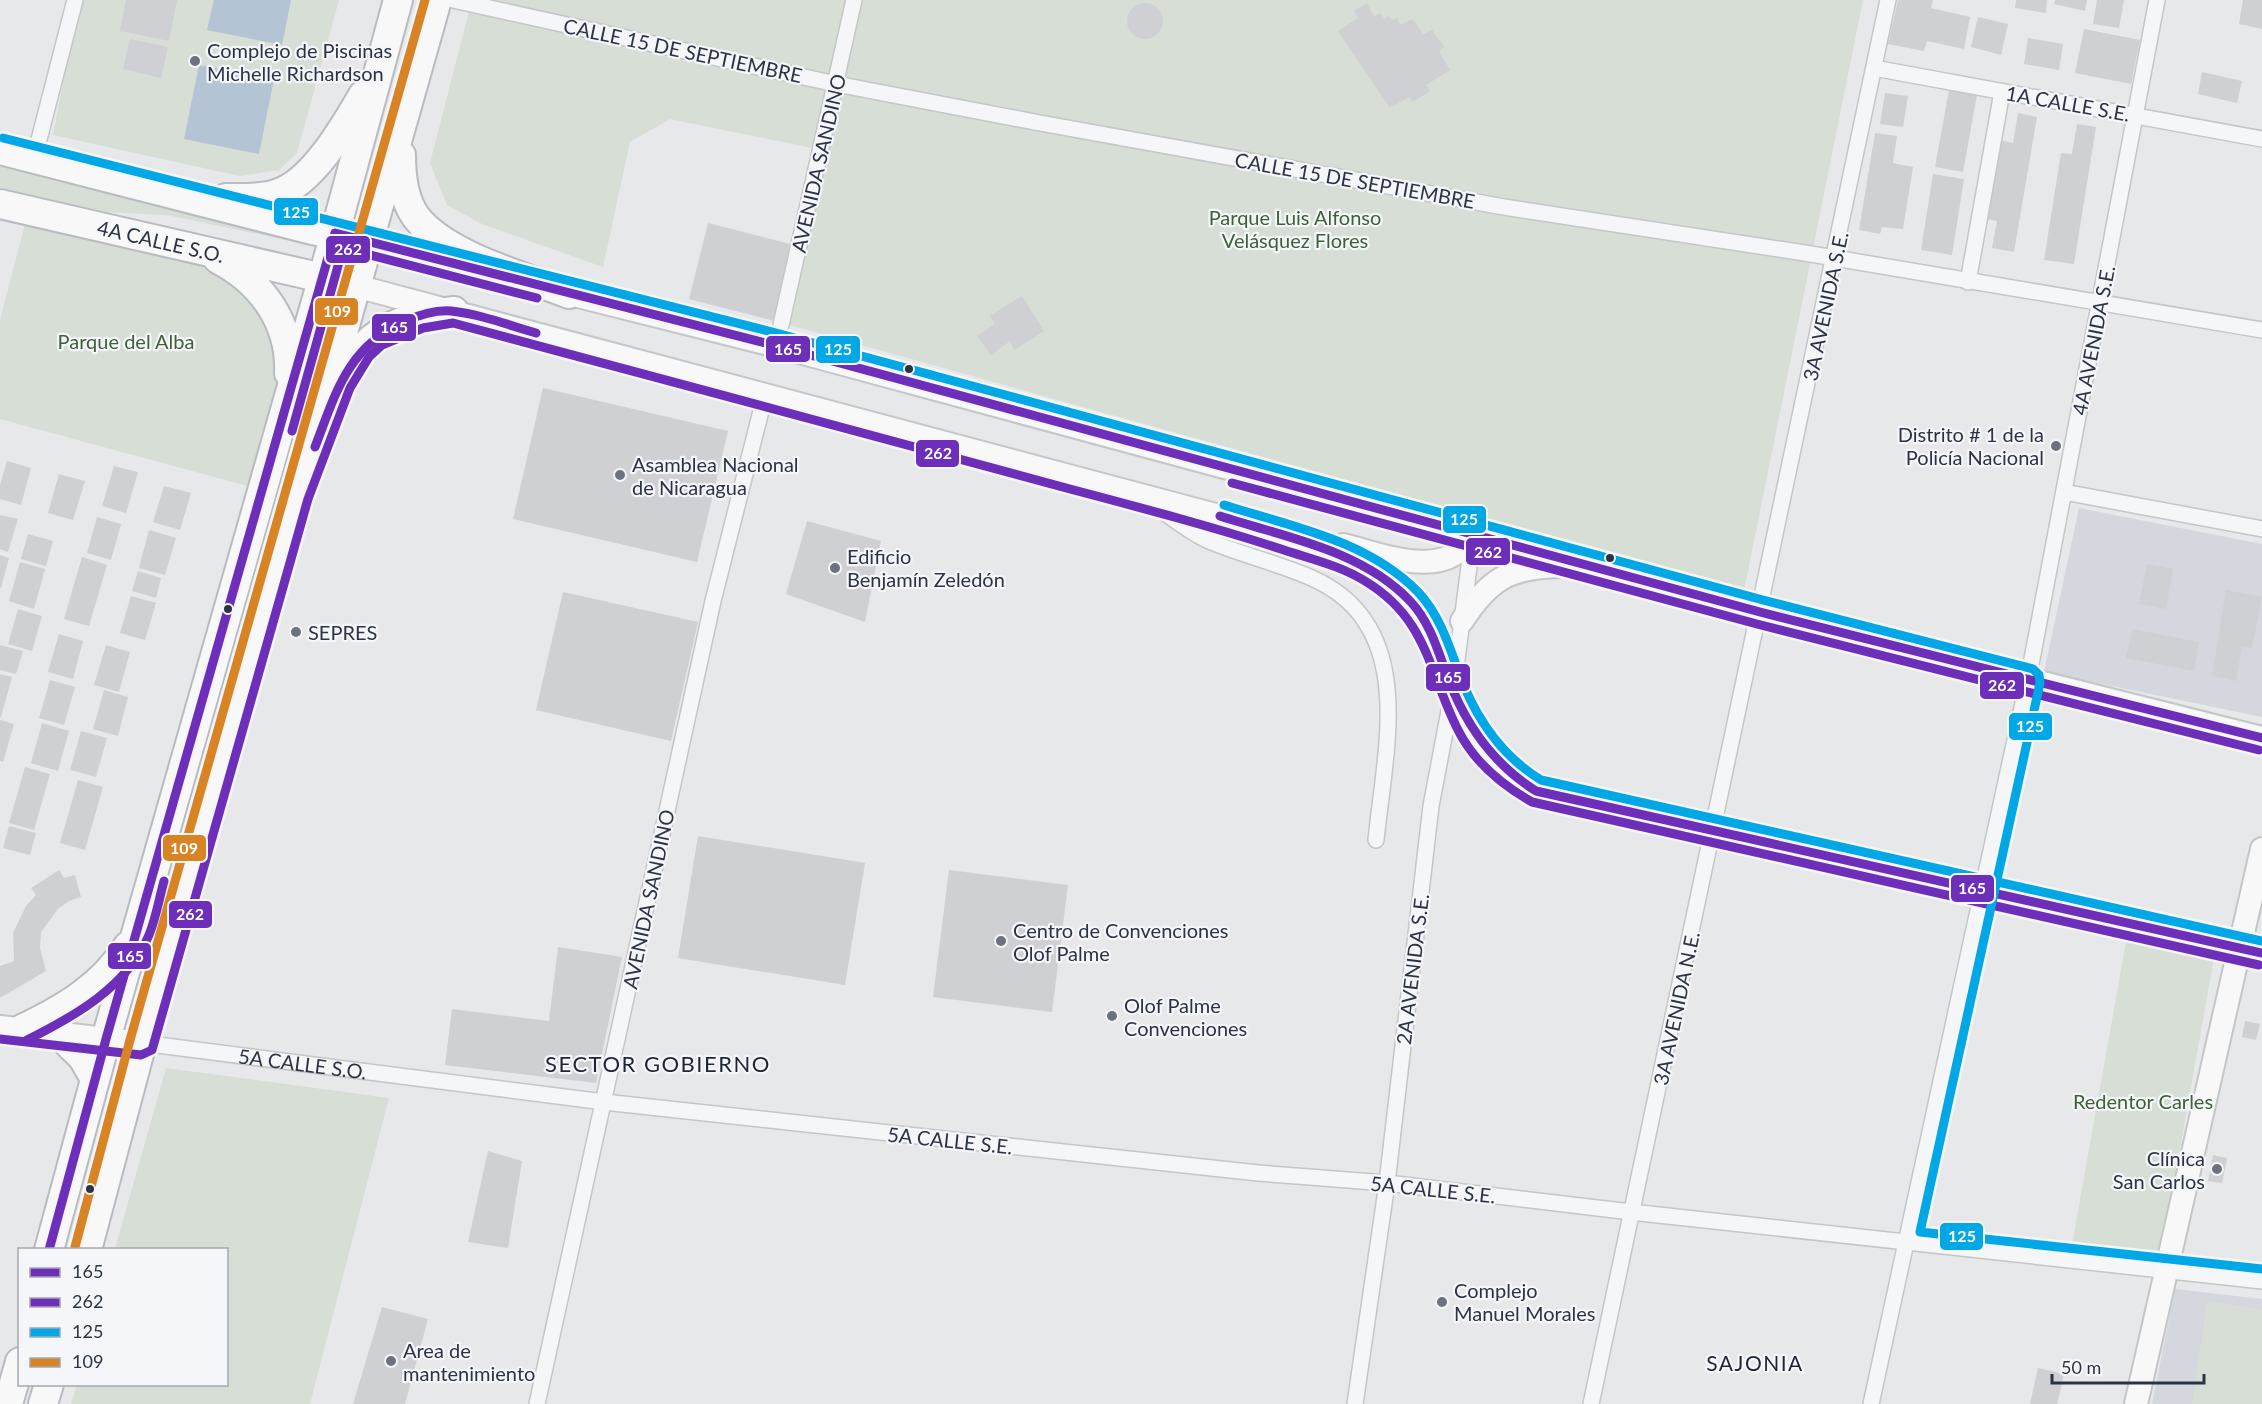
<svg xmlns="http://www.w3.org/2000/svg" width="2262" height="1404" viewBox="0 0 2262 1404" font-family="Lato,sans-serif">
<style>
.built{fill:#d4d7dd}
.green{fill:#d6ded6}
.water{fill:#b4c4d5}
.building{fill:#ced0d3}
.lines{fill:none;stroke-linecap:round;stroke-linejoin:round}
.street-casing{stroke:#c4c6c8;stroke-width:18}
.secondary-casing{stroke:#c4c6c8;stroke-width:26}
.highway-casing{stroke:#b8bbbf;stroke-width:32}
.street{stroke:#f5f6f7;stroke-width:15}
.secondary{stroke:#f8f8f8;stroke-width:22}
.highway{stroke:#f8f8f8;stroke-width:28}
.bus-1-casing{stroke:#f4f6f9;stroke-width:14}
.bus-2-casing{stroke:#f4f6f9;stroke-width:14}
.bus-3-casing{stroke:#f4f6f9;stroke-width:14}
.bus-4-casing{stroke:#f4f6f9;stroke-width:14}
.bus-1{stroke:#6d2fba;stroke-width:9}
.bus-2{stroke:#6d2fba;stroke-width:9}
.bus-3{stroke:#02a7e6;stroke-width:9}
.bus-4{stroke:#d88425;stroke-width:9}
.poi-dot{fill:#6c737f;stroke:#f4f6f9;stroke-width:2}
.bus-dot{fill:#2b3445;stroke:#f4f6f9;stroke-width:2}
.labels{text-anchor:middle;dominant-baseline:central;stroke-width:4.5;stroke-linejoin:round;paint-order:stroke}
.poi-label{font-size:20px;fill:#2b3445;stroke:#f4f6f9;text-anchor:start}
.street-label{font-size:20px;fill:#2b3445;stroke:#f4f6f9}
.park-label{font-size:20px;fill:#3f6138;stroke:#f4f6f9}
.neighbourhood-label{font-size:21px;letter-spacing:1.5px;fill:#1d2536;stroke:#f4f6f9}
.quarter-label{font-size:22px;letter-spacing:1.5px;fill:#1d2536;stroke:#f4f6f9}
.line-badge{stroke:#f4f6f9;stroke-width:2}
.badge-label{font-size:16px;text-anchor:middle;font-weight:bold;fill:#fff}
</style>
<rect width="100%" height="100%" fill="#e6e8ea"/>
<path class="built" d="M2079,508L2262,544V717L2044,672Z
M2175,1289L2262,1299V1404H2152Z"/>
<path class="green" d="M79,0H339L297,153L279,170L240,176L53,135Z
M472,0H1863L1744,591L775,321L812,148L670,119L630,142L603,267L482,224L447,205L430,163Z
M0,161L297,235L296,242L167,215L106,212L0,188Z
M30,204L197,248L285,336L262,490L0,419V320Z
M2126,942L2214,958L2160,1261L2072,1245Z
M166,1068L389,1098L310,1404H71L77,1385L226,1384V1250L115,1249Z
M2207,1301L2262,1309V1404H2192Z"/>
<path class="water" d="M214,0H291L282,45L207,30Z
M199,65L274,79L259,154L184,139Z"/>
<path class="building" d="M126,0H177L169,41L120,31Z
M1898,0H1933L1931,8L1970,17L1964,49L1927,41L1924,51L1888,44Z
M2016,0H2047L2046,13L2015,8Z
M2055,0H2087L2085,11L2054,4Z
M2097,0H2124L2119,28L2093,24Z
M2243,0H2262V29L2239,24Z
M1127 21a18 18 0 1 1 36 0a18 18 0 1 1-36 0Z
M1367,3L1374,16L1380,13L1384,19L1389,16L1392,20L1397,18L1400,25L1413,19L1423,34L1432,30L1444,47L1439,51L1450,70L1426,85L1430,91L1413,102L1409,97L1390,108L1338,31L1358,18L1354,11Z
M1978,17L2008,24L2001,55L1971,47Z
M2084,29L2140,40L2131,84L2075,73Z
M2028,38L2063,44L2059,70L2024,64Z
M130,39L168,47L161,78L123,69Z
M2202,72L2242,81L2237,103L2198,94Z
M1949,90L1977,95L1963,172L1935,167Z
M1885,93L1908,96L1903,127L1880,124Z
M2018,113L2037,117L2014,252L1992,248L1997,221L1987,219L2000,140L2013,143Z
M2077,124L2096,127L2074,264L2044,260L2061,153L2072,154Z
M1875,133L1897,136L1893,163L1913,167L1903,229L1882,227L1880,234L1859,230Z
M1933,174L1964,179L1952,255L1921,250Z
M708,223L790,244L775,321L689,299Z
M1022,296L1044,331L1014,350L1010,341L991,355L977,336L995,324L990,316Z
M543,388L728,431L697,562L513,519Z
M7,461L31,468L21,505L0,499V485Z
M114,466L138,472L126,513L102,506Z
M59,474L85,481L73,520L48,513Z
M164,486L191,493L180,530L153,522Z
M0,515L18,519L8,552L0,549Z
M97,517L121,524L111,560L87,553Z
M807,521L881,541L865,622L786,594Z
M149,530L176,538L165,575L139,568Z
M28,534L53,541L46,566L21,559Z
M0,555L9,558L1,588H0Z
M82,557L107,565L89,626L64,619Z
M20,562L45,569L34,609L9,601Z
M2147,564L2173,569L2166,609L2139,604Z
M138,571L161,578L156,598L132,591Z
M2226,590L2262,597L2252,648L2242,647L2236,681L2212,676Z
M563,592L698,622L671,741L536,710Z
M131,596L156,603L145,640L120,633Z
M18,609L42,616L32,651L8,644Z
M2132,629L2199,642L2194,671L2126,658Z
M59,634L83,641L73,679L48,672Z
M0,645L23,651L16,674L0,670Z
M106,645L130,652L119,692L94,685Z
M0,674L12,677L1,717H0Z
M50,680L75,687L64,725L39,718Z
M104,690L128,697L118,736L93,729Z
M0,720L14,724L3,762L0,761Z
M42,723L69,731L58,771L31,763Z
M81,731L107,738L96,777L70,770Z
M25,767L50,774L34,830L9,823Z
M78,780L103,787L85,850L60,843Z
M9,826L36,833L30,855L3,848Z
M698,836L865,863L845,985L678,958Z
M59,870L64,878L75,875L81,897L69,901L58,909L41,932L40,948L46,971L0,998V966L14,961L13,933L26,906L36,895L31,888Z
M949,870L1068,885L1052,1012L933,997Z
M558,947L622,957L596,1083L445,1065L452,1009L549,1021Z
M2245,1021L2260,1024L2256,1040L2242,1037Z
M488,1151L522,1161L508,1248L468,1242Z
M2213,1155L2227,1158L2222,1183L2208,1181Z
M382,1307L428,1319L405,1404H353Z
M2038,1368L2064,1374L2057,1404H2030Z"/>
<g class="lines">
<g class="street-casing">
<g id="street">
<path d="M453,0L836,84L1040,123L1504,207L1811,254L2262,330"/>
<path d="M1874,68L2262,139"/>
<path d="M34,159L75,0"/>
<path d="M1968,282L2002,92"/>
<path d="M781,325L854,0"/>
<path d="M2064,492L2262,529"/>
<path d="M1149,502C1168,514 1187,531 1207,540C1241,555 1279,563 1314,579C1418,627 1385,748 1376,840"/>
<path id="s1" d="M142,1043L604,1102L1258,1173L1387,1183L1631,1212L2262,1281"/>
<path d="M537,1404L713,601L765,395"/>
<path d="M1355,1404L1387,1183L1431,806L1453,690L1473,536"/>
<path d="M1591,1404L1888,0"/>
<path d="M1871,1404L2028,680L2157,0"/>
</g>
</g>
<g class="secondary-casing">
<path id="secondary" d="M370,242L482,271
M356,286L1219,516C1280,536 1362,551 1408,599C1434,626 1440,659 1453,692C1471,734 1496,769 1536,791L2262,953
M554,290L777,346L1760,612L2262,738
M1343,545C1385,555 1446,582 1473,535
M1462,621C1489,579 1510,567 1560,566
M0,1027L142,1043
M2136,1404L2262,849"/>
</g>
<g class="highway-casing">
<g id="highway">
<path d="M0,150L312,230L353,238"/>
<path d="M401,155C401,176 403,199 416,217C446,256 524,276 569,294"/>
<path d="M226,198C242,198 261,199 276,194C312,184 345,126 363,95"/>
<path id="s2" d="M0,204L340,282"/>
<path d="M218,259C262,282 291,323 289,373"/>
<path d="M339,384C363,332 399,316 454,311"/>
<path d="M22,1029C64,1009 102,987 128,946"/>
<path d="M59,1034L83,1058L95,1079"/>
<path d="M49,1250L106,1039L323,277L398,0"/>
<path d="M87,1250L142,1043L437,0"/>
<path d="M8,1404L20,1362"/>
<path d="M43,1404L49,1384"/>
</g>
</g>
<use href="#street" class="street"/>
<use href="#secondary" class="secondary"/>
<use href="#highway" class="highway"/>
<g class="bus-1-casing">
<path id="bus-1" d="M315,447C336,392 348,346 406,321C419,315 436,310 451,311C480,314 508,325 536,333
M1220,516C1284,537 1362,550 1410,601C1430,622 1438,651 1448,678C1466,726 1493,764 1536,791L2262,953
M49,1250L106,1039L335,233L777,346L1760,612L2262,738"/>
</g>
<g class="bus-2-casing">
<path id="bus-2" d="M292,431L343,248L537,298
M1232,483L1757,624L2259,750
M0,1039L141,1055L152,1050L308,499L350,388L369,357L382,345L423,328L453,323C659,378 864,433 1070,489C1142,508 1214,527 1284,550C1311,559 1341,566 1365,581C1428,619 1428,671 1458,730C1474,762 1502,785 1532,802L2259,965
M27,1040C75,1016 127,987 149,935C156,918 159,899 164,881"/>
</g>
<g class="bus-3-casing">
<path id="bus-3" d="M3,138L780,334L1763,600L2033,669L2039,675L2040,683L1920,1232L2262,1269
M1224,505C1290,526 1367,540 1418,592C1439,614 1449,645 1459,673C1475,717 1500,755 1541,780L2262,941"/>
</g>
<g class="bus-4-casing">
<path id="bus-4" d="M75,1247L130,1040L425,0"/>
</g>
<use href="#bus-1" class="bus-1"/>
<use href="#bus-2" class="bus-2"/>
<use href="#bus-3" class="bus-3"/>
<use href="#bus-4" class="bus-4"/>
</g>
<g class="poi-dot">
<circle cx="195" cy="61" r="6"/>
<circle cx="2056" cy="446" r="6"/>
<circle cx="620" cy="475" r="6"/>
<circle cx="835" cy="568" r="6"/>
<circle cx="296" cy="632" r="6"/>
<circle cx="1001" cy="941" r="6"/>
<circle cx="1112" cy="1016" r="6"/>
<circle cx="2217" cy="1169" r="6"/>
<circle cx="1442" cy="1302" r="6"/>
<circle cx="391" cy="1361" r="6"/>
</g>
<g class="bus-dot">
<circle cx="909" cy="369" r="5"/>
<circle cx="1610" cy="558" r="5"/>
<circle cx="228" cy="609" r="5"/>
<circle cx="90" cy="1189" r="5"/>
</g>
<g class="labels">
<g class="poi-label">
<text x="207" y="50">Complejo de Piscinas<tspan x="207" dy="23">Michelle Richardson</tspan></text>
<text x="2044" y="434" text-anchor="end">Distrito # 1 de la<tspan x="2044" dy="23">Policía Nacional</tspan></text>
<text x="632" y="464">Asamblea Nacional<tspan x="632" dy="23">de Nicaragua</tspan></text>
<text x="847" y="556">Edificio<tspan x="847" dy="23">Benjamín Zeledón</tspan></text>
<text x="308" y="632">SEPRES</text>
<text x="1013" y="930">Centro de Convenciones<tspan x="1013" dy="23">Olof Palme</tspan></text>
<text x="1124" y="1005">Olof Palme<tspan x="1124" dy="23">Convenciones</tspan></text>
<text x="2205" y="1158" text-anchor="end">Clínica<tspan x="2205" dy="23">San Carlos</tspan></text>
<text x="1454" y="1290">Complejo<tspan x="1454" dy="23">Manuel Morales</tspan></text>
<text x="403" y="1350">Area de<tspan x="403" dy="23">mantenimiento</tspan></text>
</g>
<g class="street-label">
<text transform="translate(683 50) rotate(12)">CALLE 15 DE SEPTIEMBRE</text>
<text transform="translate(2068 103) rotate(10)">1A CALLE S.E.</text>
<text transform="translate(818 163) rotate(-77)">AVENIDA SANDINO</text>
<text transform="translate(1355 180) rotate(10)">CALLE 15 DE SEPTIEMBRE</text>
<text stroke="none"><textPath href="#s2" startOffset="165">4A CALLE S.O.</textPath></text>
<text transform="translate(1825 306) rotate(-78)">3A AVENIDA S.E.</text>
<text transform="translate(2093 340) rotate(-79)">4A AVENIDA S.E.</text>
<text transform="translate(648 899) rotate(-78)">AVENIDA SANDINO</text>
<text transform="translate(1412 969) rotate(-83)">2A AVENIDA S.E.</text>
<text transform="translate(1676 1008) rotate(-78)">3A AVENIDA N.E.</text>
<text stroke="none"><textPath href="#s1" startOffset="162">5A CALLE S.O.</textPath></text>
<text transform="translate(950 1140) rotate(6)">5A CALLE S.E.</text>
<text transform="translate(1433 1189) rotate(6)">5A CALLE S.E.</text>
</g>
<g class="park-label">
<text x="1295" y="217">Parque Luis Alfonso<tspan x="1295" dy="23">Velásquez Flores</tspan></text>
<text x="126" y="341">Parque del Alba</text>
<text x="2143" y="1101">Redentor Carles</text>
</g>
<g class="neighbourhood-label">
<text x="1755" y="1362">SAJONIA</text>
</g>
<g class="quarter-label">
<text x="658" y="1063">SECTOR GOBIERNO</text>
</g>
</g>
<g class="line-badge">
<rect x="273" y="197" width="46" height="29" rx="6" fill="#02a7e6"/>
<rect x="325" y="235" width="46" height="29" rx="6" fill="#6d2fba"/>
<rect x="314" y="297" width="45" height="29" rx="6" fill="#d88425"/>
<rect x="371" y="313" width="46" height="29" rx="6" fill="#6d2fba"/>
<rect x="765" y="335" width="46" height="28" rx="6" fill="#6d2fba"/>
<rect x="815" y="335" width="46" height="29" rx="6" fill="#02a7e6"/>
<rect x="915" y="439" width="45" height="29" rx="6" fill="#6d2fba"/>
<rect x="1442" y="505" width="45" height="29" rx="6" fill="#02a7e6"/>
<rect x="1465" y="537" width="46" height="29" rx="6" fill="#6d2fba"/>
<rect x="1425" y="663" width="46" height="29" rx="6" fill="#6d2fba"/>
<rect x="1979" y="671" width="46" height="29" rx="6" fill="#6d2fba"/>
<rect x="2008" y="712" width="45" height="29" rx="6" fill="#02a7e6"/>
<rect x="162" y="834" width="45" height="28" rx="6" fill="#d88425"/>
<rect x="1950" y="874" width="45" height="29" rx="6" fill="#6d2fba"/>
<rect x="168" y="900" width="45" height="29" rx="6" fill="#6d2fba"/>
<rect x="107" y="942" width="45" height="28" rx="6" fill="#6d2fba"/>
<rect x="1939" y="1222" width="45" height="29" rx="6" fill="#02a7e6"/>
</g>
<g class="badge-label">
<text x="296" y="218">125</text>
<text x="348" y="255">262</text>
<text x="337" y="317">109</text>
<text x="394" y="333">165</text>
<text x="788" y="355">165</text>
<text x="838" y="355">125</text>
<text x="938" y="459">262</text>
<text x="1464" y="525">125</text>
<text x="1488" y="558">262</text>
<text x="1448" y="683">165</text>
<text x="2002" y="691">262</text>
<text x="2030" y="732">125</text>
<text x="184" y="854">109</text>
<text x="1972" y="894">165</text>
<text x="190" y="920">262</text>
<text x="130" y="962">165</text>
<text x="1962" y="1242">125</text>
</g>
<rect x="18" y="1248" width="210" height="138" fill="#f4f6f9" stroke="#a4a8b1" stroke-width="1.5"/>
<rect x="30" y="1268" width="30" height="9" fill="#6d2fba" stroke="#a4a8b1" stroke-width="1.5"/>
<text x="72" y="1278" font-size="18" fill="#2b3445">165</text>
<rect x="30" y="1298" width="30" height="9" fill="#6d2fba" stroke="#a4a8b1" stroke-width="1.5"/>
<text x="72" y="1308" font-size="18" fill="#2b3445">262</text>
<rect x="30" y="1328" width="30" height="9" fill="#02a7e6" stroke="#a4a8b1" stroke-width="1.5"/>
<text x="72" y="1338" font-size="18" fill="#2b3445">125</text>
<rect x="30" y="1358" width="30" height="9" fill="#d88425" stroke="#a4a8b1" stroke-width="1.5"/>
<text x="72" y="1368" font-size="18" fill="#2b3445">109</text>
<path d="M2052 1374v9h152v-9" fill="none" stroke="#2b3445" stroke-width="3"/>
<text x="2061" y="1374" font-size="18" fill="#2b3445" stroke="#f4f6f9" stroke-width="4.5" paint-order="stroke">50 m</text>
</svg>
